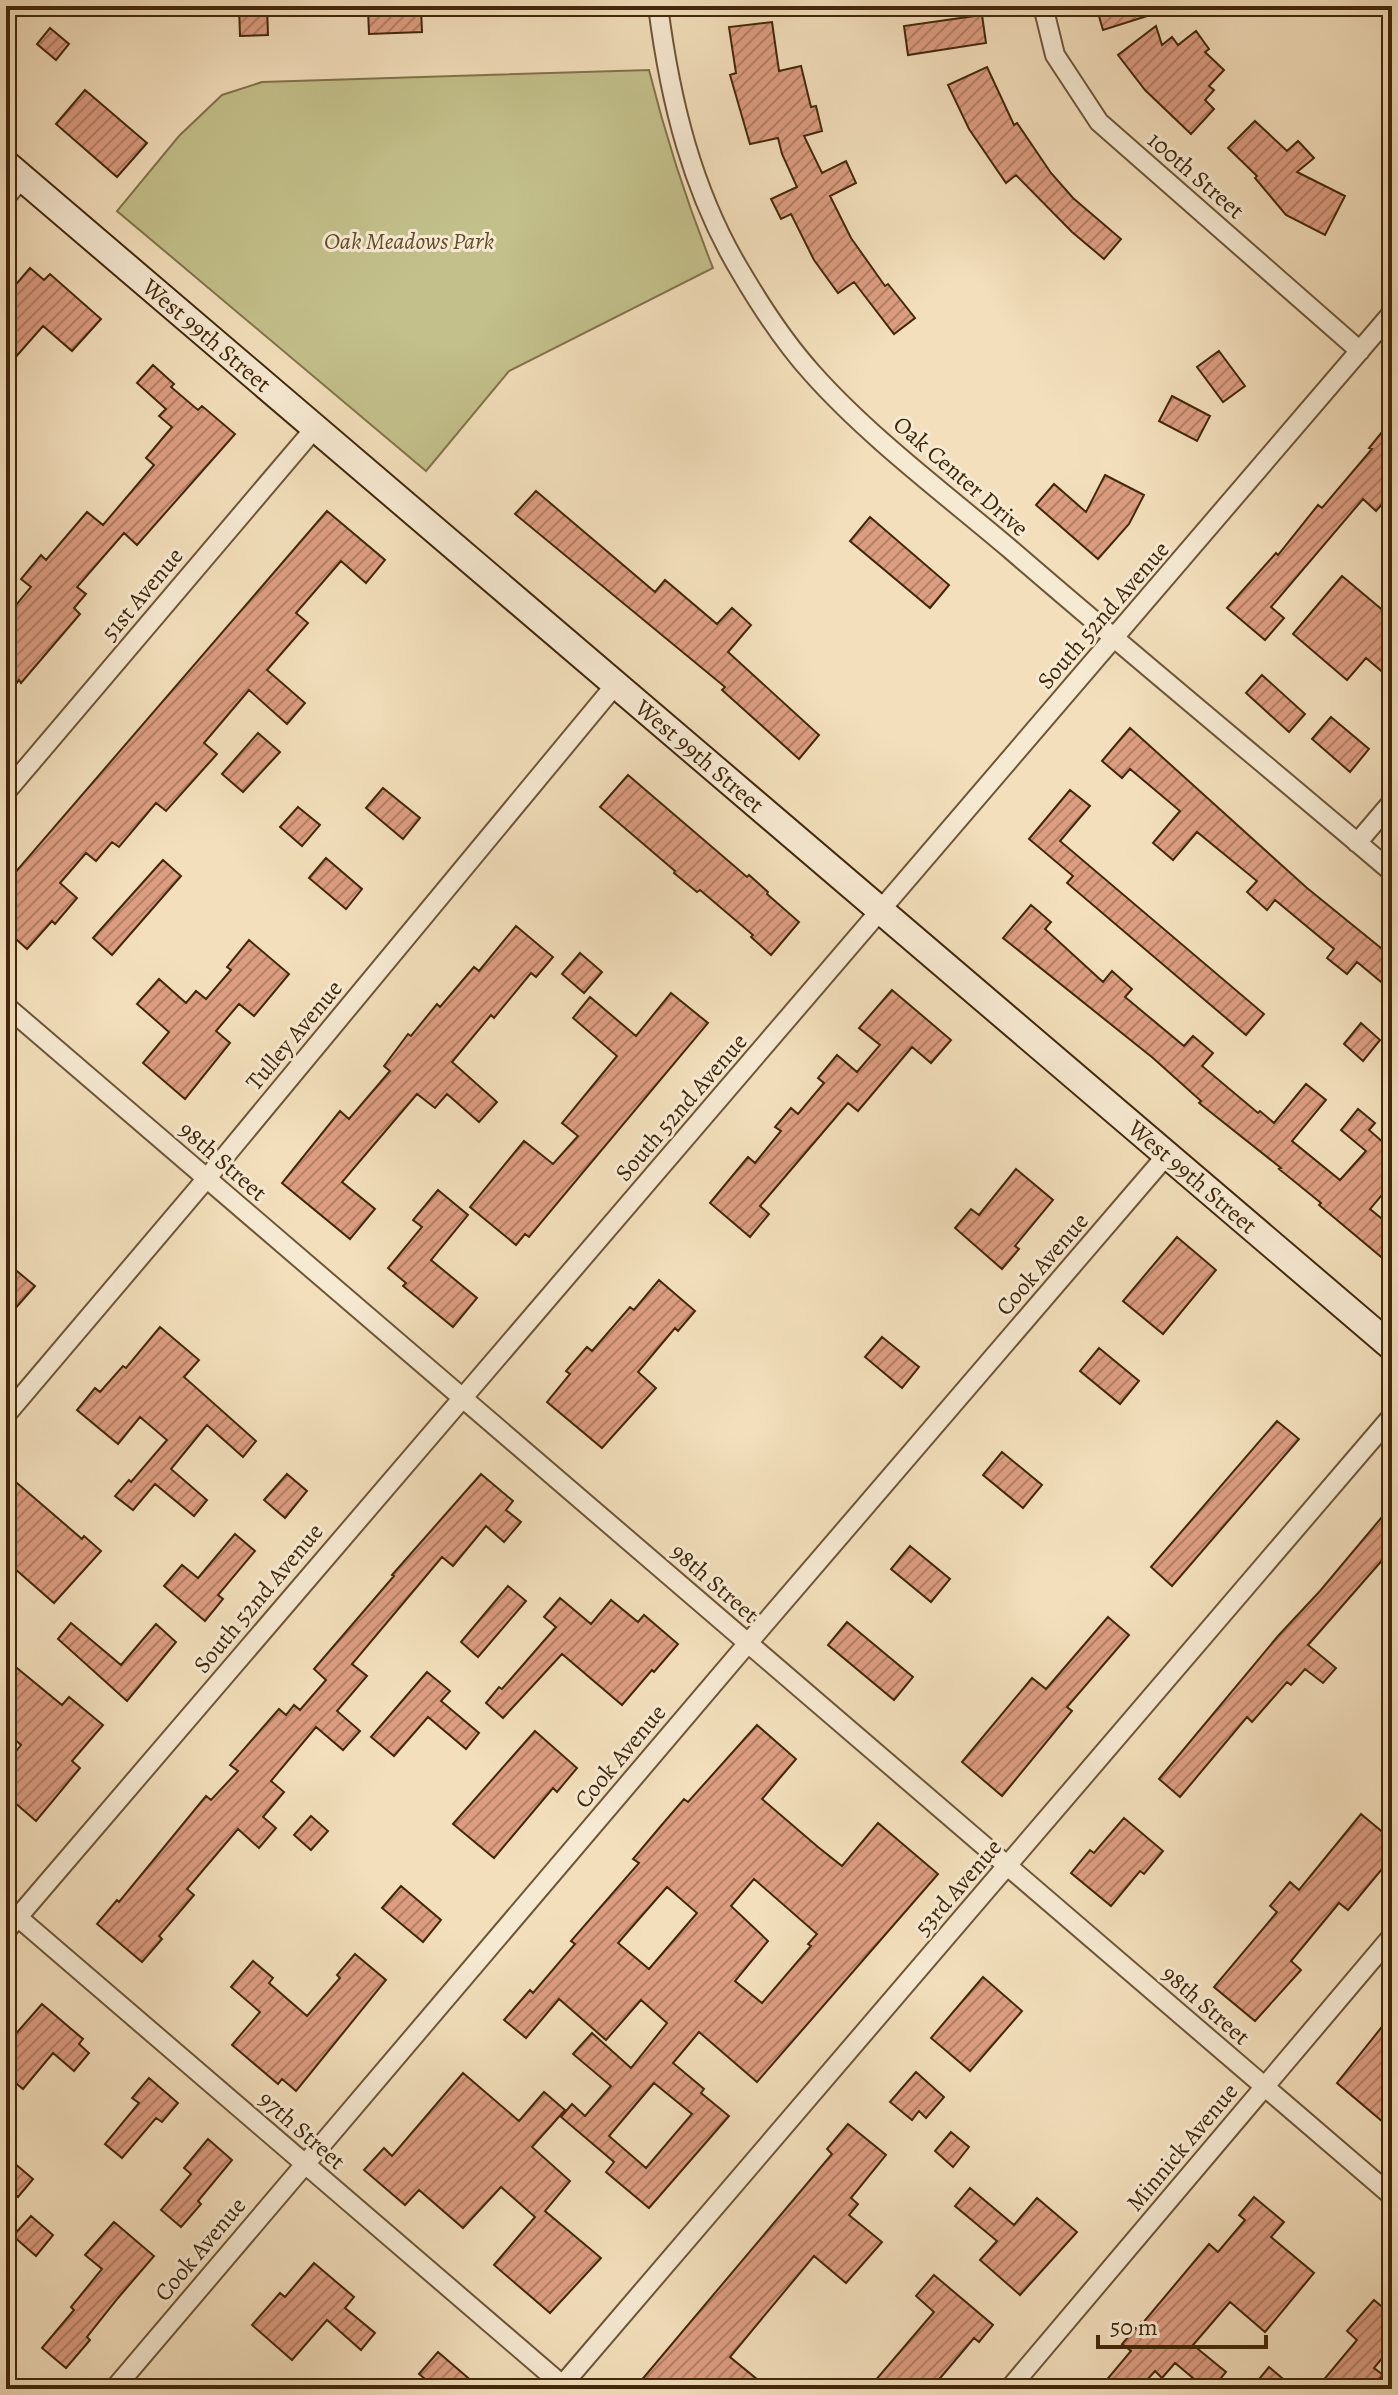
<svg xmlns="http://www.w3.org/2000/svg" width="1398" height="2395" viewBox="0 0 1398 2395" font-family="Alegreya,serif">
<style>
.green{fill:#c3c08b;stroke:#82744b;stroke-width:2}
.building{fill:url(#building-hatch);stroke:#42280b;stroke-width:2;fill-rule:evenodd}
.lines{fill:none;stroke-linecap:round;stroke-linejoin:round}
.street-casing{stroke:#6e5637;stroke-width:22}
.secondary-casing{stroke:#42280b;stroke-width:30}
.street{stroke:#f7ead3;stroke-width:18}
.secondary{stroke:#f7ead3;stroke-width:26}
.labels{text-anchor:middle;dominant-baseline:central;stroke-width:6;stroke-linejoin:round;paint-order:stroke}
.street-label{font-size:24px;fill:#42280b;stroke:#f7ead3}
.park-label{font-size:24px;font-style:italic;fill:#624e2b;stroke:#f7ead3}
</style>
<defs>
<pattern id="building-hatch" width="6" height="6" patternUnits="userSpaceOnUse" patternTransform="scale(2)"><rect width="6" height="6" fill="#dd9d81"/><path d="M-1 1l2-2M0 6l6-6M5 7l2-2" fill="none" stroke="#b58068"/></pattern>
</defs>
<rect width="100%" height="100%" fill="#f3dfbc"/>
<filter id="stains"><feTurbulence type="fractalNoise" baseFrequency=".0025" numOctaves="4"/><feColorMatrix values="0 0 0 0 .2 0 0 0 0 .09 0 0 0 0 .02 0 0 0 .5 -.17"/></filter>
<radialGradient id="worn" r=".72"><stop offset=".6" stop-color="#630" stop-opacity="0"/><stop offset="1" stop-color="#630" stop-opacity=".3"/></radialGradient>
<path class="green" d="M649,70C666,138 687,203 713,268L509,371L426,471L117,211L179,136L222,95L262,82Z"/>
<path class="building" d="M239,6H267L268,35L240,36Z
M1096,6H1165L1166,10L1103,30Z
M392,8H421L422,32L369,34L368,9Z
M982,15L986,43L908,55L904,26Z
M772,22L779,71L801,66L811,107L816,106L822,131L804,136L822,173L846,161L856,183L830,196L851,238L885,286L888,284L915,318L894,334L854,282L838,293L814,260L791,214L781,219L771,199L797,187L782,154L778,138L750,144L730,75L736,73L729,27Z
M1156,26L1162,45L1172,37L1178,45L1196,31L1209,49L1205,52L1224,70L1209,86L1214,90L1205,100L1214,109L1191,134L1145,90L1118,55Z
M50,28L69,44L56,60L37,44Z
M987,67L1014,125L1017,123L1051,173L1073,198L1121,239L1104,259L1072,232L1016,175L1006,183L969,129L948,85Z
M85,90L147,143L117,177L56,124Z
M1255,121L1287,151L1298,141L1314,158L1297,172L1345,196L1325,235L1286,215L1255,178L1257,176L1228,148Z
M30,268L44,280L50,274L101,319L72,351L43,326L6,368V296Z
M1219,351L1245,386L1223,402L1197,367Z
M153,365L174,384L171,387L198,410L202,406L235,434L137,545L124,533L77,587L86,594L74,608L80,614L21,683L19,680L6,696V617L31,587L21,579L41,555L46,560L87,512L103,525L154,465L146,458L172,427L159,416L166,409L137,383Z
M1172,396L1210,416L1197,441L1159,421Z
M1382,432L1392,441V493L1376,511L1363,499L1271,607L1284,618L1265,640L1227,608L1276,553L1278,555L1318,505L1322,508L1372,449L1369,448Z
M1105,475L1144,495L1129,524L1098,559L1036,505L1054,484L1086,512Z
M536,491L655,592L665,580L717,624L732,608L751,625L728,652L819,735L799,759L722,690L725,687L515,514Z
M327,511L385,560L366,583L341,561L296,613L308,623L267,670L305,703L287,724L249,690L204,743L217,754L166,811L156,803L119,847L112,842L96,861L86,853L60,883L77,898L55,924L52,921L27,949L6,930V883Z
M870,517L949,585L930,608L850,541Z
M1342,576L1392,618V680L1366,658L1347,680L1293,634Z
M1262,675L1305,714L1289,732L1246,693Z
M1331,717L1369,749L1350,772L1312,739Z
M1130,728L1307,888L1392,957V991L1357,962L1347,974L1327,958L1334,949L1275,900L1267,910L1247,892L1257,881L1197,832L1173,860L1153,843L1180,811L1130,769L1122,778L1102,761Z
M258,733L280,752L243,792L222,774Z
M628,775L747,877L749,875L768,892L767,894L799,922L771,955L751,937L753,935L700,890L697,892L674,873L675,871L600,807Z
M383,788L420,818L403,839L366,808Z
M1070,790L1090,806L1060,841L1264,1014L1246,1035L1067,883L1073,876L1029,839Z
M298,807L320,825L302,846L280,827Z
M326,858L362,889L346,909L309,878Z
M163,860L181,876L112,955L93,938Z
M1031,905L1051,922L1045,929L1103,982L1112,971L1132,989L1125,997L1184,1046L1193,1036L1213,1053L1202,1066L1258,1113L1260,1111L1274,1123L1306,1084L1326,1100L1292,1141L1340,1180L1366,1151L1341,1130L1358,1109L1375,1123L1369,1130L1392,1150V1183L1370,1209L1392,1227V1266L1319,1205L1321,1203L1279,1169L1281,1168L1199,1103L1201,1101L1153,1058L1003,938Z
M516,926L553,957L536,977L531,973L494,1018L491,1015L452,1062L497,1102L479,1122L447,1094L435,1108L417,1094L342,1182L375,1209L350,1239L282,1183L340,1111L349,1119L390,1071L384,1066L408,1034L411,1036L437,1004L440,1007L474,967L479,971Z
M249,940L289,974L254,1016L239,1004L216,1031L230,1043L185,1099L143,1063L169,1032L137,1004L159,979L186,1003L196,991L206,999L231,970L227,967Z
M580,953L602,972L584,993L562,974Z
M892,990L951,1040L931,1063L912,1047L858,1111L848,1103L760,1206L769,1214L750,1237L710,1203L748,1157L755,1163L781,1131L775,1127L791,1108L798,1114L824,1083L818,1078L837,1055L857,1072L880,1045L859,1028Z
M671,993L708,1023L529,1237L525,1234L516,1245L470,1207L524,1141L553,1164L578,1136L562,1123L617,1056L573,1018L590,997L636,1036Z
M1361,1023L1380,1040L1363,1061L1344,1044Z
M1016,1169L1053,1200L1015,1246L1019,1249L1002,1269L955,1228L971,1209L979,1215Z
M438,1190L468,1215L431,1260L477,1298L453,1327L403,1286L406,1283L388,1268L422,1227L413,1220Z
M1177,1237L1216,1270L1163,1334L1123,1301Z
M6,1262L35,1286L6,1319Z
M659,1280L695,1311L678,1331L675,1328L638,1372L656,1388L602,1448L547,1402L570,1374L566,1371L587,1347L592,1351L630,1307L634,1310Z
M160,1327L199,1360L184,1377L256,1441L243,1457L207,1425L171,1469L207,1500L194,1516L155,1484L133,1510L115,1496L129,1480L131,1482L167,1440L140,1417L118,1444L77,1410L95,1388L100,1392L123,1366L126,1368Z
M882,1337L919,1367L902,1388L865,1357Z
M1099,1348L1139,1381L1120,1404L1080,1371Z
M1277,1421L1299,1439L1172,1586L1151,1567Z
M1002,1452L1042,1485L1023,1508L983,1475Z
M287,1474L307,1491L285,1518L264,1500Z
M481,1474L513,1501L506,1510L521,1522L504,1542L486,1526L453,1566L442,1557L352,1664L367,1676L337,1711L360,1731L343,1750L316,1727L271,1781L284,1792L263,1817L276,1828L259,1848L238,1829L187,1889L194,1895L159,1936L162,1939L142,1962L97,1924L117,1900L119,1902L206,1796L211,1800L238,1771L230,1765L279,1709L286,1715L294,1705L300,1710L326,1680L314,1669L394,1576L392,1575Z
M17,1483L82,1539L84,1536L101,1551L54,1603L6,1561V1496Z
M1392,1505V1549L1308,1645L1336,1668L1323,1683L1305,1669L1291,1685L1287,1682L1252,1722L1247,1717L1180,1797L1159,1779L1278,1636L1320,1591Z
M235,1534L255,1551L218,1595L223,1599L205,1621L164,1586L182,1565L198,1578Z
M910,1546L950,1579L931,1602L891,1569Z
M508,1586L526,1601L478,1657L461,1642Z
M560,1598L591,1624L611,1600L638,1622L644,1615L678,1644L654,1672L652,1670L622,1705L562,1654L503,1718L486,1703L499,1687L502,1689L556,1627L544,1617Z
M1108,1617L1129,1635L1067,1707L1072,1711L1002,1796L962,1762L1032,1678L1046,1689Z
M847,1622L913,1677L894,1700L828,1645Z
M71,1623L121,1665L156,1624L176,1642L127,1701L58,1639Z
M6,1659L62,1705L69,1697L103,1725L72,1761L80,1768L36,1821L6,1795V1764L21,1745L6,1732Z
M427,1672L450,1691L441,1701L479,1733L466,1749L428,1717L394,1756L371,1737Z
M757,1725L796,1759L762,1799L818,1847L842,1866L878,1823L938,1874L757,2082L699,2032L673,2063L704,2089L701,2093L729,2116L649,2208L606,2172L614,2162L561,2117L572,2104L585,2116L611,2086L573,2054L592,2033L631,2068L667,2023L641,2000L606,2040L559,1999L526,2038L504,2020L530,1990L533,1993L575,1944L571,1941L639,1863L633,1859L660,1827L684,1799L688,1802ZM754,1879L817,1934L808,1944L811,1946L762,2003L735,1981L768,1941L731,1906ZM667,1887L697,1913L649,1969L618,1943ZM654,2083L692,2114L646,2168L609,2136Z
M535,1731L577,1768L557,1792L553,1788L494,1858L453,1824Z
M1361,1814L1392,1840V1857L1348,1910L1339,1903L1291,1961L1301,1970L1255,2021L1214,1987L1277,1912L1270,1906L1290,1882L1299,1890Z
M311,1816L328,1831L311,1850L294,1835Z
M1124,1818L1163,1851L1144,1874L1140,1871L1111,1906L1071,1873L1090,1850L1094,1853Z
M401,1886L441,1920L423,1942L382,1908Z
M355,1954L386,1980L296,2091L282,2079L278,2084L232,2045L260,2012L231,1987L253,1961L273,1978L269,1983L307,2016L340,1978L337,1975Z
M983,1977L1022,2011L970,2071L931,2038Z
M42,2004L83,2039L79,2044L89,2053L74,2071L53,2053L23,2089L6,2075V2045Z
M1381,2028L1392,2037V2111L1383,2122L1337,2083Z
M916,2072L944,2097L926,2118L919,2111L912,2120L890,2102Z
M463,2073L519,2121L544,2092L565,2110L532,2147L570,2181L545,2211L601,2258L550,2313L494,2265L535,2217L501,2187L463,2228L419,2190L405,2205L364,2170L384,2148L392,2156Z
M149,2078L178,2103L162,2122L156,2118L122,2158L105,2144L139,2103L132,2098Z
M848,2124L886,2155L851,2198L858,2204L849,2215L882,2242L846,2283L814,2256L730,2357L769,2389H634L832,2154L827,2149Z
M951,2132L969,2147L953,2167L935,2151Z
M208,2139L232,2160L198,2201L201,2204L181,2227L161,2210L191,2174L184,2168Z
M6,2156L33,2179L18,2197L6,2186Z
M970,2188L1014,2225L1037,2198L1077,2232L1020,2295L980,2260L997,2241L955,2206Z
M1254,2197L1284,2222L1271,2237L1314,2273L1265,2332L1230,2302L1193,2345L1226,2372L1212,2389H1206L1175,2363L1162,2378L1155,2371L1139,2389H1099L1131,2351L1122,2344L1141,2322L1142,2324L1209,2244L1218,2252L1245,2220L1239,2215Z
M31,2216L53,2235L36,2256L13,2236Z
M114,2222L154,2256L118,2298L87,2337L90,2340L66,2368L42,2348L74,2310L71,2307L102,2269L85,2255Z
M314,2263L354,2297L345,2308L375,2333L361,2350L327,2320L292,2360L252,2325L280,2293L285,2297Z
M934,2275L993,2325L979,2342L974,2338L931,2389H868L934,2312L916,2296Z
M1374,2300L1392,2315V2346L1374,2368L1383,2375L1371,2389H1316L1357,2340L1347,2331Z
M438,2352L481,2389H437L419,2374Z
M1269,2367L1295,2389H1251Z"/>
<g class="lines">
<g class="street-casing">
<path id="street" d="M658,6C670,100 692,192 742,274C762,308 785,343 812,373C869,437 944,493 1010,549C1136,658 1265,764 1392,872
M1043,6L1055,55L1099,122L1360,351
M6,197L22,178
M6,792L315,428
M1357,843L1392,802
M6,1006L1392,2196
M6,1415L207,1178L616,684
M6,1907L567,2389
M6,1931L1392,313
M114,2389L748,1643L1166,1156
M559,2389L1392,1416
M1009,2389L1392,1936"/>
</g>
<g class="secondary-casing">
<g id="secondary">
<path id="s1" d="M6,164L1392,1347"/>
</g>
</g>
<use href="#street" class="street"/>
<use href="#secondary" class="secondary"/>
</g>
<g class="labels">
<g class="street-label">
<text transform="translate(1196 175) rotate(41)">100th Street</text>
<text stroke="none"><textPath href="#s1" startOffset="264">West 99th Street</textPath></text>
<text transform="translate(961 476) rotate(41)">Oak Center Drive</text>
<text transform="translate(142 594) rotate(-50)">51st Avenue</text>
<text transform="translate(1103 615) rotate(-49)">South 52nd Avenue</text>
<text stroke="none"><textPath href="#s1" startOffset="912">West 99th Street</textPath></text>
<text transform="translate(294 1035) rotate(-50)">Tulley Avenue</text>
<text transform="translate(681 1107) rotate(-49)">South 52nd Avenue</text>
<text transform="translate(223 1161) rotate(41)">98th Street</text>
<text stroke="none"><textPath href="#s1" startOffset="1560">West 99th Street</textPath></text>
<text transform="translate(1042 1264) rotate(-49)">Cook Avenue</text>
<text transform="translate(715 1583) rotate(41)">98th Street</text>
<text transform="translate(258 1598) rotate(-50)">South 52nd Avenue</text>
<text transform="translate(620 1756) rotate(-50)">Cook Avenue</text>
<text transform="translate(958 1887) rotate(-49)">53rd Avenue</text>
<text transform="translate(1206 2005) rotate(41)">98th Street</text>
<text transform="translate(302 2130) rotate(41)">97th Street</text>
<text transform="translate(1182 2147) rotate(-50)">Minnick Avenue</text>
<text transform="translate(200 2249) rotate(-50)">Cook Avenue</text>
</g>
<g class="park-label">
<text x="409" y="241">Oak Meadows Park</text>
</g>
</g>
<rect width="1398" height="2395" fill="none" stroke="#f3dfbc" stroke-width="32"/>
<rect x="8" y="8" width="1382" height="2379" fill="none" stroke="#42280b" stroke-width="4"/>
<rect x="16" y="16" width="1366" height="2363" fill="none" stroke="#42280b" stroke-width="2"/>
<path d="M1098 2335v12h168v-12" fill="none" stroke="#42280b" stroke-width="4"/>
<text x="1110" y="2335" font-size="24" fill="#42280b" stroke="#f7ead3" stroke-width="6" paint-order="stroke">50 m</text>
<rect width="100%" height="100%" filter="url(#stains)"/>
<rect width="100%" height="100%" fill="url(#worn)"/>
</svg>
